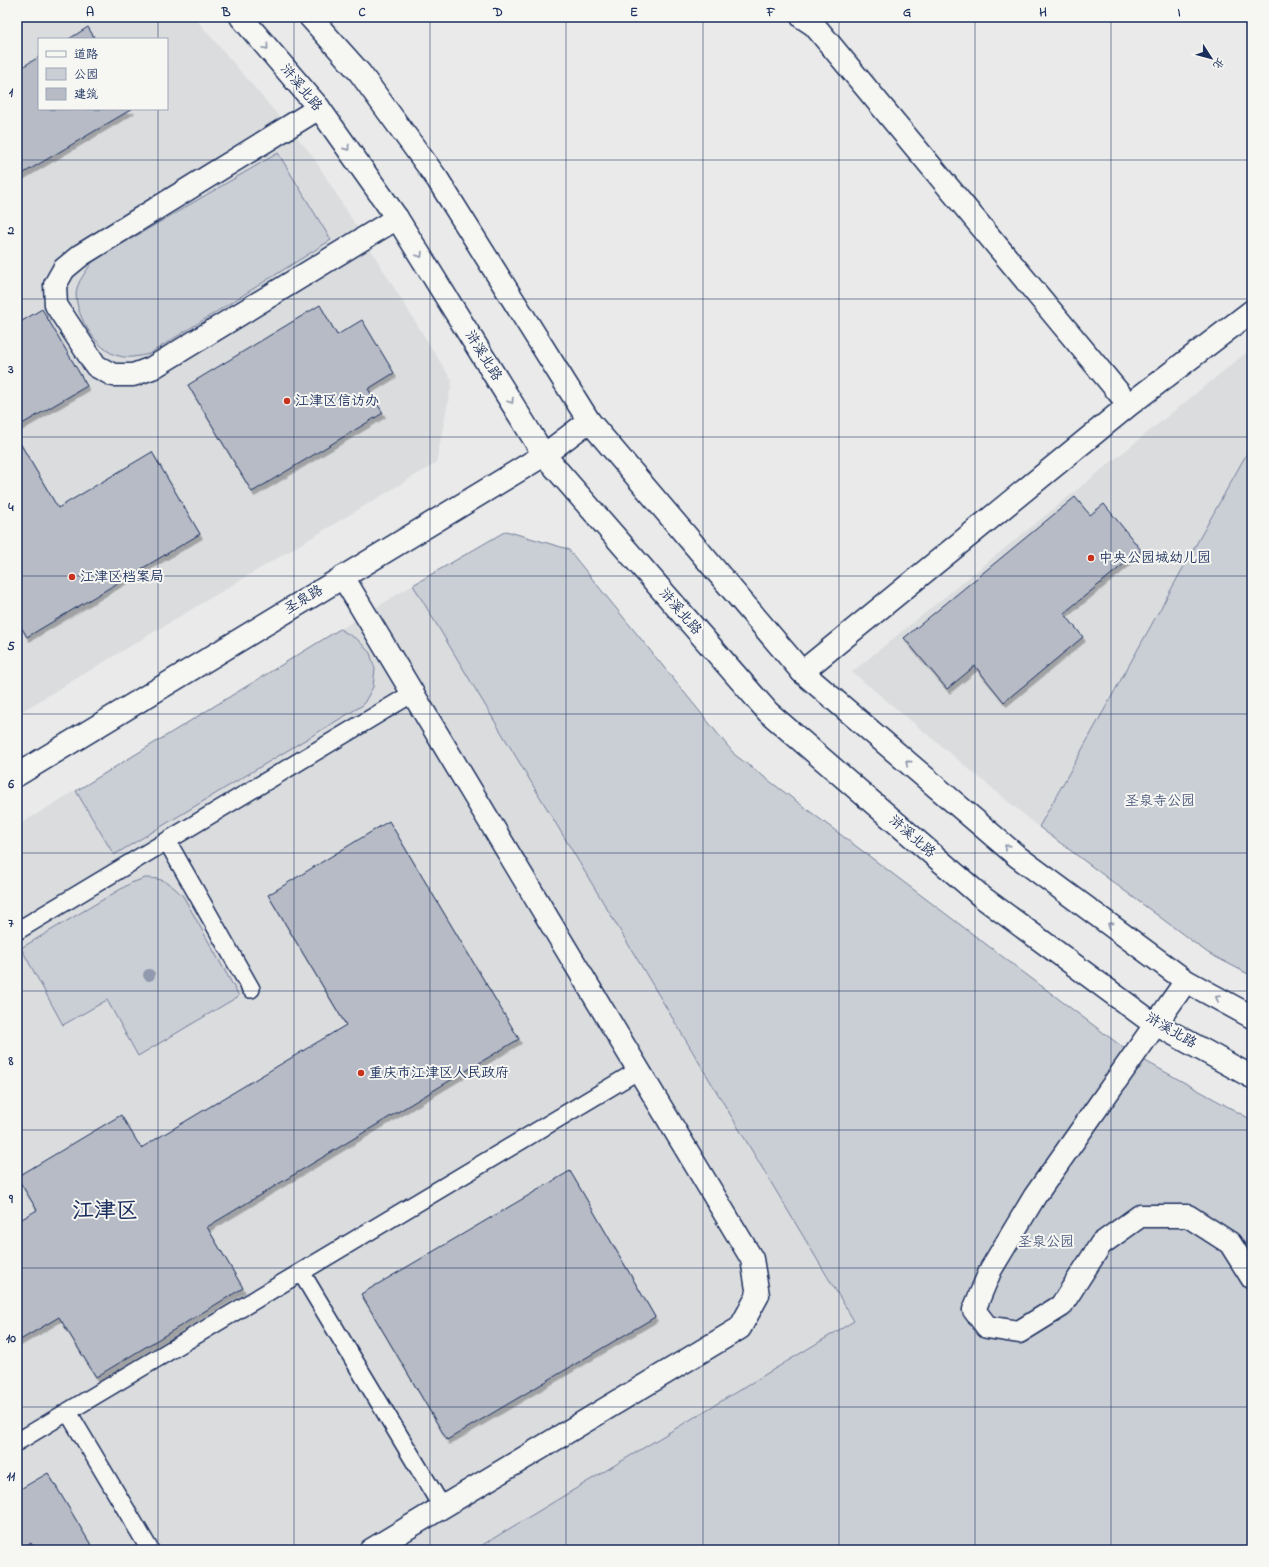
<svg xmlns="http://www.w3.org/2000/svg" width="1269" height="1567" viewBox="0 0 1269 1567" font-family="'Indie Flower','LXGW WenKai TC',sans-serif">
<style>
.built{fill:#dadcde;fill-rule:evenodd}
.green{fill:#caced5;stroke:#727e9a}
.building{fill:#b6bbc6;stroke:#1b2f5e;filter:url(#shadow)}
.lines{fill:none;stroke-linecap:round;stroke-linejoin:round}
.service-casing{stroke:#1b2f5e;stroke-width:20}
.minor-casing{stroke:#1b2f5e;stroke-width:25}
.tertiary-casing{stroke:#1b2f5e;stroke-width:25}
.secondary-casing{stroke:#1b2f5e;stroke-width:25}
.service{stroke:#f6f6f2;stroke-width:17}
.minor{stroke:#f6f6f2;stroke-width:22}
.tertiary{stroke:#f6f6f2;stroke-width:22}
.secondary{stroke:#f6f6f2;stroke-width:22}
.tree{fill:#9099ad}
.oneway{stroke:#8892a8}
.grid{fill:none;stroke:#1b2f5e;stroke-width:1;stroke-opacity:0.55}
.poi-dot{fill:#c8321e;stroke:#f6f6f2;stroke-width:1.5}
.labels{text-anchor:middle;dominant-baseline:central;stroke-width:4;stroke-linejoin:round;paint-order:stroke}
.street-label{font-size:14px;fill:#1b2f5e;stroke:#f6f6f2}
.poi-label{font-size:14px;fill:#1b2f5e;stroke:#f6f6f2;text-anchor:start}
.park-label{font-size:14px;fill:#47577c;stroke:#f6f6f2}
.town-label{font-size:22px;font-weight:bold;fill:#1b2f5e;stroke:#f6f6f2}
.neatline{fill:none;stroke:#1b2f5e;stroke-width:1.5}
.grid-label{font-size:13px;text-anchor:middle;font-weight:bold;fill:#1b2f5e}
</style>
<defs>
<filter id="shadow"><feDropShadow dx="2.5" dy="4.5" stdDeviation="0" flood-color="#0004"/></filter>
</defs>
<rect width="100%" height="100%" fill="#e9eae9"/>
<filter id="ink" filterUnits="userSpaceOnUse"><feTurbulence type="fractalNoise" baseFrequency=".025" numOctaves="2"/><feDisplacementMap in="SourceGraphic" scale="8" xChannelSelector="R" yChannelSelector="G"/><feConvolveMatrix kernelMatrix="1 2 1 2 8 2 1 2 1" color-interpolation-filters="sRGB"/></filter>
<g filter="url(#ink)">
<path class="built" d="M17,17H194L312,155L452,381L436,463L17,714ZM39,39H167V109H39Z
M1252,348V444L1039,827L852,672Z
M413,585L854,1321L474,1550H17V826Z"/>
<path class="green" d="M278,153L331,240L149,354C139,356 129,359 119,356C97,352 71,310 77,288C80,278 88,269 93,261Z
M1252,444V976L1208,953L1039,827Z
M506,531L568,549L735,755L1129,1052L1252,1120V1550H474L854,1321L413,585Z
M340,629L358,640L370,653L375,669L373,687L363,705L114,855L76,791Z
M145,878C165,878 169,883 183,896L239,996L138,1056L107,1000L63,1025L21,948L131,883Z"/>
<path class="building" d="M88,27L95,39H69Z
M39,57V109H132L17,177V70Z
M320,305L337,335L362,320L394,373L368,389L383,413L252,492L188,385Z
M42,309L87,386L17,427V324Z
M17,438L58,508L152,452L200,534L27,637L17,620Z
M1075,497L1090,515L1104,504L1141,550L1064,613L1083,637L1004,702L975,666L947,689L904,638Z
M389,821L519,1039L207,1227L243,1288L96,1377L59,1317L17,1342V1222L37,1210L17,1177L121,1115L141,1148L346,1025L268,895Z
M570,1171L655,1317L447,1440L361,1294Z
M48,1473L94,1550H35L31,1543L20,1550H17V1491Z"/>
<g class="lines">
<g class="service-casing">
<path id="service" d="M167,841L251,989
M17,931L413,693
M301,1272L442,1507
M68,1412L150,1550
M17,1442L639,1070"/>
</g>
<g class="minor-casing">
<path id="minor" d="M802,17L814,25L1129,405
M319,108L81,255L64,269L55,285L56,305L96,366L113,375H133L152,368L397,218
M343,577L752,1259L758,1295L740,1328L371,1550
M802,672L1129,405L1252,311
M1186,981L1035,1196L991,1269L974,1310L987,1327L1019,1332L1061,1306L1101,1244L1140,1216H1188L1230,1243L1252,1278"/>
</g>
<g class="tertiary-casing">
<path id="tertiary" d="M17,775L544,455L589,421"/>
</g>
<g class="secondary-casing">
<path id="secondary" d="M241,17L319,108L397,218L544,455L768,712L982,897L1150,1021L1252,1077
M310,17L360,73L438,180L589,421L802,672L1018,857L1186,981L1252,1017"/>
</g>
<use href="#service" class="service"/>
<use href="#minor" class="minor"/>
<use href="#tertiary" class="tertiary"/>
<use href="#secondary" class="secondary"/>
</g>
<circle class="tree" cx="149" cy="975" r="6"/>
<defs><path id="oneway-chevron" d="M-2-3.5L2.5 0L-2 3.5" fill="none" stroke-width="1.6" stroke-linecap="round" stroke-linejoin="round"/></defs>
<g class="oneway">
<use href="#oneway-chevron" transform="translate(266 47) rotate(49)"/>
<use href="#oneway-chevron" transform="translate(347 148) rotate(55)"/>
<use href="#oneway-chevron" transform="translate(420 255) rotate(58)"/>
<use href="#oneway-chevron" transform="translate(511 401) rotate(58)"/>
<use href="#oneway-chevron" transform="translate(908 763) rotate(-139)"/>
<use href="#oneway-chevron" transform="translate(1007 847) rotate(-139)"/>
<use href="#oneway-chevron" transform="translate(1110 925) rotate(-143)"/>
<use href="#oneway-chevron" transform="translate(1218 998) rotate(-152)"/>
</g>
</g>
<path class="grid" d="M158,17V39M294,17V1550M430,17V1550M566,17V1550M703,17V1550M839,17V1550M975,17V1550M1111,17V1550M158,109V1550M17,160H1252M17,299H1252M17,437H1252M17,576H1252M17,714H1252M17,853H1252M17,991H1252M17,1130H1252M17,1268H1252M17,1407H1252"/>
<g class="poi-dot">
<circle cx="287" cy="401" r="4"/>
<circle cx="1091" cy="558" r="4"/>
<circle cx="72" cy="577" r="4"/>
<circle cx="361" cy="1073" r="4"/>
</g>
<g class="labels">
<g class="street-label">
<text transform="translate(301 88) rotate(50)">浒溪北路</text>
<text transform="translate(483 356) rotate(58)">浒溪北路</text>
<text transform="translate(304 600) rotate(-31)">圣泉路</text>
<text transform="translate(680 612) rotate(49)">浒溪北路</text>
<text transform="translate(912 837) rotate(41)">浒溪北路</text>
<text transform="translate(1171 1031) rotate(30)">浒溪北路</text>
</g>
<g class="poi-label">
<text x="295" y="401">江津区信访办</text>
<text x="1099" y="558">中央公园城幼儿园</text>
<text x="80" y="577">江津区档案局</text>
<text x="369" y="1073">重庆市江津区人民政府</text>
</g>
<g class="park-label">
<text x="1160" y="801">圣泉寺公园</text>
<text x="1046" y="1242">圣泉公园</text>
</g>
<g class="town-label">
<text x="105" y="1212">江津区</text>
</g>
</g>
<rect width="1269" height="1567" fill="none" stroke="#f6f6f2" stroke-width="44"/>
<rect x="38" y="38" width="130" height="72" fill="#f6f6f2" stroke="#9ea6b7"/>
<rect x="46" y="51" width="20" height="6" fill="#f6f6f2" stroke="#9ea6b7"/>
<text x="74" y="58" font-size="12" fill="#1b2f5e">道路</text>
<rect x="46" y="68" width="20" height="12" fill="#caced5" stroke="#9ea6b7"/>
<text x="74" y="78" font-size="12" fill="#1b2f5e">公园</text>
<rect x="46" y="88" width="20" height="12" fill="#b6bbc6" stroke="#9ea6b7"/>
<text x="74" y="98" font-size="12" fill="#1b2f5e">建筑</text>
<g transform="translate(1211 58) rotate(126)" stroke="#f6f6f2" stroke-width="3" paint-order="stroke">
<path d="M0-3L7 15L0 10L-7 15Z" fill="#1b2f5e"/>
<text y="-6" font-size="11" font-weight="bold" text-anchor="middle" fill="#1b2f5e">北</text>
</g>
<rect x="22" y="22" width="1225" height="1523" class="neatline"/>
<g class="grid-label">
<text x="90" y="16">A</text>
<text x="226" y="16">B</text>
<text x="362" y="16">C</text>
<text x="498" y="16">D</text>
<text x="634" y="16">E</text>
<text x="771" y="16">F</text>
<text x="907" y="16">G</text>
<text x="1043" y="16">H</text>
<text x="1179" y="16">I</text>
<text x="11" y="96">1</text>
<text x="11" y="234">2</text>
<text x="11" y="373">3</text>
<text x="11" y="511">4</text>
<text x="11" y="650">5</text>
<text x="11" y="788">6</text>
<text x="11" y="927">7</text>
<text x="11" y="1065">8</text>
<text x="11" y="1203">9</text>
<text x="11" y="1342">10</text>
<text x="11" y="1480">11</text>
</g>
</svg>
